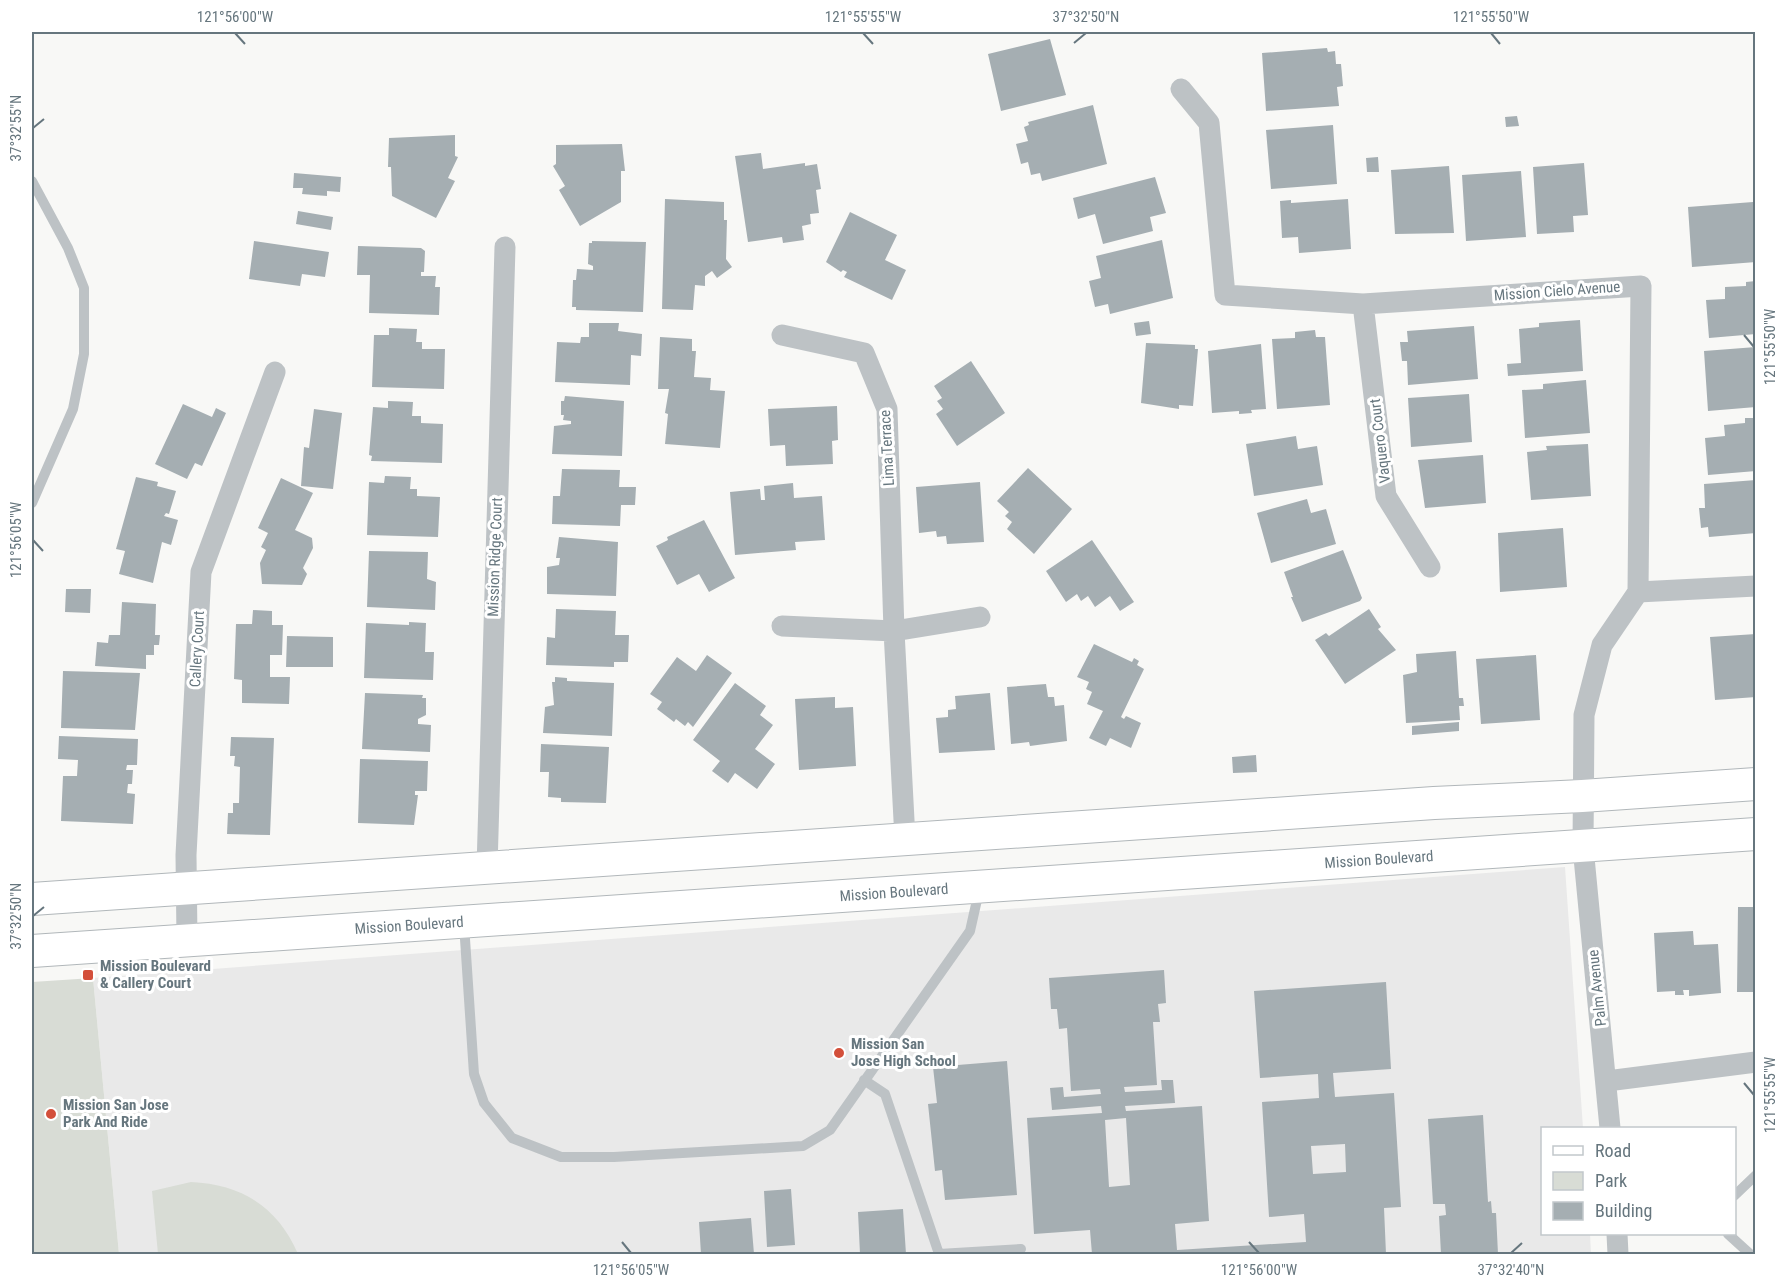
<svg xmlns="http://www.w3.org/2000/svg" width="1787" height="1286" viewBox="0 0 1787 1286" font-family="'Roboto Condensed',sans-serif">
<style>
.built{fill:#e9e9e9}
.green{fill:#d8dcd5}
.building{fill:#a5aeb2;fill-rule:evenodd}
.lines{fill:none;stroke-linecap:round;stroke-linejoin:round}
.primary-casing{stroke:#b1b7ba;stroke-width:34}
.service{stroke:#bdc2c5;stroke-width:10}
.minor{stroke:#bdc2c5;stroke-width:21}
.primary{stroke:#fff;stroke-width:32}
.ticks{fill:none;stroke:#66767e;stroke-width:2}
.poi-dot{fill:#d34f3a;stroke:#fff;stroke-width:2}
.labels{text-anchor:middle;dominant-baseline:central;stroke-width:6;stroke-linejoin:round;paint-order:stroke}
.street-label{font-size:15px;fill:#66767e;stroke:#fff}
.poi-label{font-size:15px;font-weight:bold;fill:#66767e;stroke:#fff;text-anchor:start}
.neatline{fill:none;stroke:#66767e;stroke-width:2}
.ticks-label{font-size:15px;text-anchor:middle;fill:#66767e}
</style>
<rect width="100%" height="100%" fill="#f8f8f6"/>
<path class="built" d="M1565,867L1583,1128H1542V1234H1590L1591,1254H119L93,978Z"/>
<path class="green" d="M93,978L119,1254H32V982Z
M191,1182C241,1184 278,1207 298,1254H158L152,1191Z"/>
<path class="building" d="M1050,39L1066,95L1001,111L988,54Z
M1327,48L1328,52L1335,51L1336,64H1341L1343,86L1337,87L1339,106L1266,111L1262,53Z
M1093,105L1107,164L1042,181L1040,173L1031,175L1028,162L1021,164L1016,144L1028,141L1024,127L1029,125L1028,122Z
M1517,116L1519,126L1506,127L1505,117Z
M1333,125L1337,184L1271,189L1266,130Z
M455,135V156L458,157L448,178L455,181L436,218L392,196L391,167H388L389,138Z
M622,144L625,171H621V202L580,226L559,190L565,186L553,166L556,164V145Z
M761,153L763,169L805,163V166L817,164L821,189L816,190L819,213L810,214L811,224L802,226L804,240L783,243L782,237L748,242L735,156Z
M1378,157L1379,172H1367L1366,158Z
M1584,163L1588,215L1573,216L1574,232L1537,234L1533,167Z
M1449,166L1454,233L1395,234L1391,170Z
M1521,171L1526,237L1466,241L1462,175Z
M294,173L341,177L340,192L327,191V196L302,194L303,188H293Z
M1155,177L1166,213L1150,217L1153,231L1103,244L1095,214L1078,219L1073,198Z
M665,199L724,202V220H727L726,259L732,267L717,278L712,271L705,276V286L695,285L693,310L662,309Z
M1348,199L1351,249L1299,253L1298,237L1282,238L1280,201L1291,200V203Z
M1753,202L1756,262L1692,267L1688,207Z
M298,211L333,217L331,230L296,224Z
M850,212L897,235L885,260L906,270L892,300L844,277L847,272L843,270L841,272L826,262Z
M1162,240L1173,298L1110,314L1108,304L1095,307L1089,281L1101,278L1096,256Z
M254,241L329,252L325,277L302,274L300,286L249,279Z
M592,241L646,242L643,312L576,310V307H572L573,280H576L577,269L593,270V266L588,264L589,243H592Z
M358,246L421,248L425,251L424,272H421V276H436L435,287H440L439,315L369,313L370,275H357Z
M1756,281V334L1709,338L1706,300L1725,299V287L1746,286V282Z
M1580,320L1583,371L1508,376L1507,364L1521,363L1519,329L1539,327V323Z
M1149,321L1151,334L1136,336L1134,323Z
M589,323H619L618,331L642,334L641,356L631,355L630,385L555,382L557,342L580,343L581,337H589Z
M1474,326L1478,379L1408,385L1407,361H1402L1400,342H1408L1407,331Z
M389,328L417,329L416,342H422V349H445L444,389L372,387L374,335H389Z
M1315,330L1316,337H1325L1330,405L1277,409L1272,339L1295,338V332Z
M660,337L692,339V351H696L694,377L711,378L710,390L725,391L720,448L665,444L668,414L665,413L669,389H658Z
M1146,343L1195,345V349H1198L1193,406L1179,405V409L1141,403Z
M1261,344L1266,409L1251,410L1252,413L1239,414V411L1212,413L1208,351Z
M1756,347V407L1708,411L1704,351Z
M971,361L1005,413L957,446L936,414L943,409L937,401L942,398L934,386Z
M1586,380L1590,433L1525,438L1522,390L1543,389V384Z
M1469,394L1472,442L1411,447L1408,398Z
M565,396L624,401L622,456L552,454L554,426L571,424V421L563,420L564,415H561V401H564Z
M388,401L413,402L412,416H421V423L443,424L442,463L371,461L372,456L369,455L373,407L388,408Z
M183,404L212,417L216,408L226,413L202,466L195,463L187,479L155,464Z
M837,406L838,440L832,441L833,464L786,466L785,445L770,446L768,409Z
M314,409L342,413L333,489L301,486L304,447L309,448Z
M1745,418H1756V471L1708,475L1705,438L1725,436L1724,425L1745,423Z
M1296,436L1298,449L1317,446L1323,485L1254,496L1246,444Z
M1588,444L1591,496L1531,500L1527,452L1547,450L1546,446Z
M1483,455L1486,503L1425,508L1418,460Z
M1028,468L1072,509L1034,554L1007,529L1012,522L1005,516L1009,512L997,501Z
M562,469L620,470L619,487H636L635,505H621L620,526L552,524L553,496H560Z
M385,476L411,477L410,489H417V496L440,497L438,537L367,535L369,482L384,483Z
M136,477L158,482L157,486L176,491L169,514L166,513L164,516L178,520L171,545L162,542L153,583L119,574L125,551L116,549Z
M281,478L313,493L295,530L312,538L313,548L303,568L307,574L302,585L262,584L260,563L266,550L261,547L268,533L258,528Z
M1756,480V533L1709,537L1708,527L1701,528L1699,508H1705L1704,484Z
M980,482L984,542L947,544L946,536L937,537L936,531L919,533L916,487Z
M793,483L794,498L822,496L825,540L795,542L796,550L735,555L730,492L760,489L761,500H765L764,486Z
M1307,499L1311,513L1326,509L1336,544L1271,563L1257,513Z
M704,520L735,578L709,592L699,574L677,585L656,546L668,540L667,537Z
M1563,528L1567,587L1500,592L1498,533Z
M559,537L618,542L616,596L547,594V567L559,565L560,558H556Z
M1092,540L1134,602L1120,611L1110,596L1095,607L1088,596L1081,601L1077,594L1066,602L1046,571Z
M1343,550L1362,598L1360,601L1302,622L1291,597H1293L1284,572Z
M369,551L428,552L427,579L436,582L435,610L367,607Z
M66,589H91L90,613L65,612Z
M122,602L156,604L155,635H160L159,645H154V655H146V669L95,666L97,642L108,643L109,635H120Z
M556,609L616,611L615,635H629L628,662H614V667L546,665L547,637L555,638Z
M1369,609L1381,627L1378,629L1396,650L1345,684L1315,640L1326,633L1329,636Z
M253,610L272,611V625H283L282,655H270V677H290L289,704L242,703V680L234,679L236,624H252Z
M409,622L426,623L425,652H434L433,680L364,678L366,623L409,625Z
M1756,634V697L1715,700L1710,637Z
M287,636L333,637V667H286Z
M1094,644L1132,662L1134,658L1139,661L1137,665L1144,669L1121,717L1124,719L1126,716L1141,723L1131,748L1110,738L1106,746L1089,738L1103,711L1087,704L1092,692L1086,689L1089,682L1077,677Z
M1456,651L1459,698H1463L1464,706H1459L1460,720L1406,723L1403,675L1417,672L1416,654Z
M707,655L732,673L693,727L688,722L685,726L676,719L674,722L657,709L662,702L650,694L677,657L696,671Z
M1536,655L1540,720L1481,724L1476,659Z
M63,671L140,673L135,730L61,728Z
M555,677L567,678V681L614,683L612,736L543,733L545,707L554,705L552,682H555Z
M735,683L766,706L760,715L773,725L755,749L775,764L757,789L735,773L728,783L712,771L720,761L693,740Z
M1046,684L1048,697H1054L1055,706L1064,705L1067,741L1030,746L1029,742L1011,744L1007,687Z
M365,693L423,695L422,698H426V715L418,719V724L431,725L430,752L362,749Z
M990,693L995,750L939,753L936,718L948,717V710L956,709L955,696Z
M835,697V708L853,707L856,766L799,770L795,699Z
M1459,722V731L1412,735V726Z
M59,736L138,739L137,765H127L126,770H133L132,784H128L127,793L135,794L133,824L61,821L63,776H77L78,760L58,759Z
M231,737L274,738L270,835L227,834L228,813H233V803H239L240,767L234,766L235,756H230Z
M541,744L609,747L606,803L561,802V798L548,797L549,772H540Z
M1256,755L1257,772L1233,773L1232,757Z
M360,759L428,761L427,791H415V795H418L414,825L358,823Z
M1738,907H1756V992H1737Z
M1693,931L1694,945L1718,944L1721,993L1689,996V990H1683L1684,995H1675V991L1657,992L1654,933Z
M1164,970L1166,1003L1158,1004L1160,1022H1153L1157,1085L1124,1087L1125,1092L1162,1090L1161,1080H1173L1175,1103L1125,1106L1126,1111L1202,1106L1209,1221L1175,1224L1177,1250L1306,1242L1304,1214L1269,1217L1262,1102L1319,1098L1318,1074L1260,1078L1254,991L1386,982L1391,1069L1333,1073L1335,1097L1394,1093L1401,1207L1384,1208L1386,1254H1092L1090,1230L1034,1234L1027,1118L1102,1113L1101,1106L1052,1110L1050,1088L1063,1087L1064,1097L1101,1094L1100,1089L1071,1091L1067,1028L1059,1029L1057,1009H1051L1049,978ZM1126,1118L1130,1185L1109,1187L1105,1120ZM1345,1144L1346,1172L1313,1174L1311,1146Z
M1007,1061L1017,1195L945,1200L942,1170L935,1171L928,1104L937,1103L933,1067Z
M1483,1115L1488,1202L1491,1201L1492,1213H1496L1498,1254H1441L1439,1216L1446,1215L1445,1204H1433L1428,1119Z
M791,1189L795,1245L767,1247L764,1191Z
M903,1209L906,1254H860L858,1212Z
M751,1218L754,1254H701L699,1222Z"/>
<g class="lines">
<g class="primary-casing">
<g id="primary">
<path d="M32,899L1434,803L1582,796L1756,784"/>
<path id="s1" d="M32,951L1756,834"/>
</g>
</g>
<path class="service" d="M32,181L68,248L84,288V354L73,409L32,503
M464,924L474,1074L484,1103L512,1138L561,1157H614L803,1146L830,1130L970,931L979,891
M864,1080L885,1094L939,1254L1021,1249
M1734,1196L1756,1175
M1728,1234L1750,1254"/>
<path class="minor" d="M1181,89L1209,123L1225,295L1363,304L1641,286L1638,592L1602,645L1584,715L1583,847L1610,1128
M1363,304L1386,496L1430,567
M782,335L864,353L887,409L894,631L905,839
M1638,592L1756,586
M782,626L894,631L980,617
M487,868L505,247
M187,940L186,855L201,572L275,372
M1607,1081L1756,1062
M1617,1234L1618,1254"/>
<use href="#primary" class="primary"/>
</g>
<path class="ticks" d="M235,33L245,44M863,33L873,44M1491,33L1500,44M1074,43L1086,33M33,128L44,119M1744,335L1754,347M33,540L43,551M33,916L44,907M1744,1083L1754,1095M622,1242L631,1253M1249,1242L1259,1253M1511,1253L1522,1243"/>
<g class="poi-dot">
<rect x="82" y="969" width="12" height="12" rx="3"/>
<circle cx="839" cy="1053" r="6"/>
<circle cx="51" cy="1114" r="6"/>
</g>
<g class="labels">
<g class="street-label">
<text transform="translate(1557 291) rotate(-4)">Mission Cielo Avenue</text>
<text transform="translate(1380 441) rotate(-97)">Vaquero Court</text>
<text transform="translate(887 448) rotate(-93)">Lima Terrace</text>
<text transform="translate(495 557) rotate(-88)">Mission Ridge Court</text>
<text transform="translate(197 649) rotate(-87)">Callery Court</text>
<text stroke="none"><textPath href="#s1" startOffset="1350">Mission Boulevard</textPath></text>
<text stroke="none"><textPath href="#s1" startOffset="864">Mission Boulevard</textPath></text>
<text stroke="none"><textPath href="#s1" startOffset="378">Mission Boulevard</textPath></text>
<text transform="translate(1597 988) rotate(-96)">Palm Avenue</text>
</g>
<g class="poi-label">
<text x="100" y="966">Mission Boulevard<tspan x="100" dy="17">&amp; Callery Court</tspan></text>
<text x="851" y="1044">Mission San<tspan x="851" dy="17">Jose High School</tspan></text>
<text x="63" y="1105">Mission San Jose<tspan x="63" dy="17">Park And Ride</tspan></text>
</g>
</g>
<rect width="1787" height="1286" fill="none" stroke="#ffffff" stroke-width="66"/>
<rect x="1541" y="1127" width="195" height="108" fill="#ffffff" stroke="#c2c8cb" stroke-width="1.5"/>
<rect x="1553" y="1146" width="30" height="9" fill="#ffffff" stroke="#c2c8cb" stroke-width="1.5"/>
<text x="1595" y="1157" font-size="18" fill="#66767e">Road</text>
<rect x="1553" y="1172" width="30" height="18" fill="#d8dcd5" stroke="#c2c8cb" stroke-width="1.5"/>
<text x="1595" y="1187" font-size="18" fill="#66767e">Park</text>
<rect x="1553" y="1202" width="30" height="18" fill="#a5aeb2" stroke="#c2c8cb" stroke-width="1.5"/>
<text x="1595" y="1217" font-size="18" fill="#66767e">Building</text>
<rect x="33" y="33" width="1721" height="1220" class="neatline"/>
<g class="ticks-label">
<text x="235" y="22">121°56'00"W</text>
<text x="863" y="22">121°55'55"W</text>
<text x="1086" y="22">37°32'50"N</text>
<text x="1491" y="22">121°55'50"W</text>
<text transform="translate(16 128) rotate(-90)" y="5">37°32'55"N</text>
<text transform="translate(1770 347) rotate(-90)" y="5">121°55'50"W</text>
<text transform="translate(16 540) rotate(-90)" y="5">121°56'05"W</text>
<text transform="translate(16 916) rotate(-90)" y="5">37°32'50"N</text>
<text transform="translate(1770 1095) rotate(-90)" y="5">121°55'55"W</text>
<text x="631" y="1275">121°56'05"W</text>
<text x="1259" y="1275">121°56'00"W</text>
<text x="1511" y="1275">37°32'40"N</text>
</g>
</svg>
